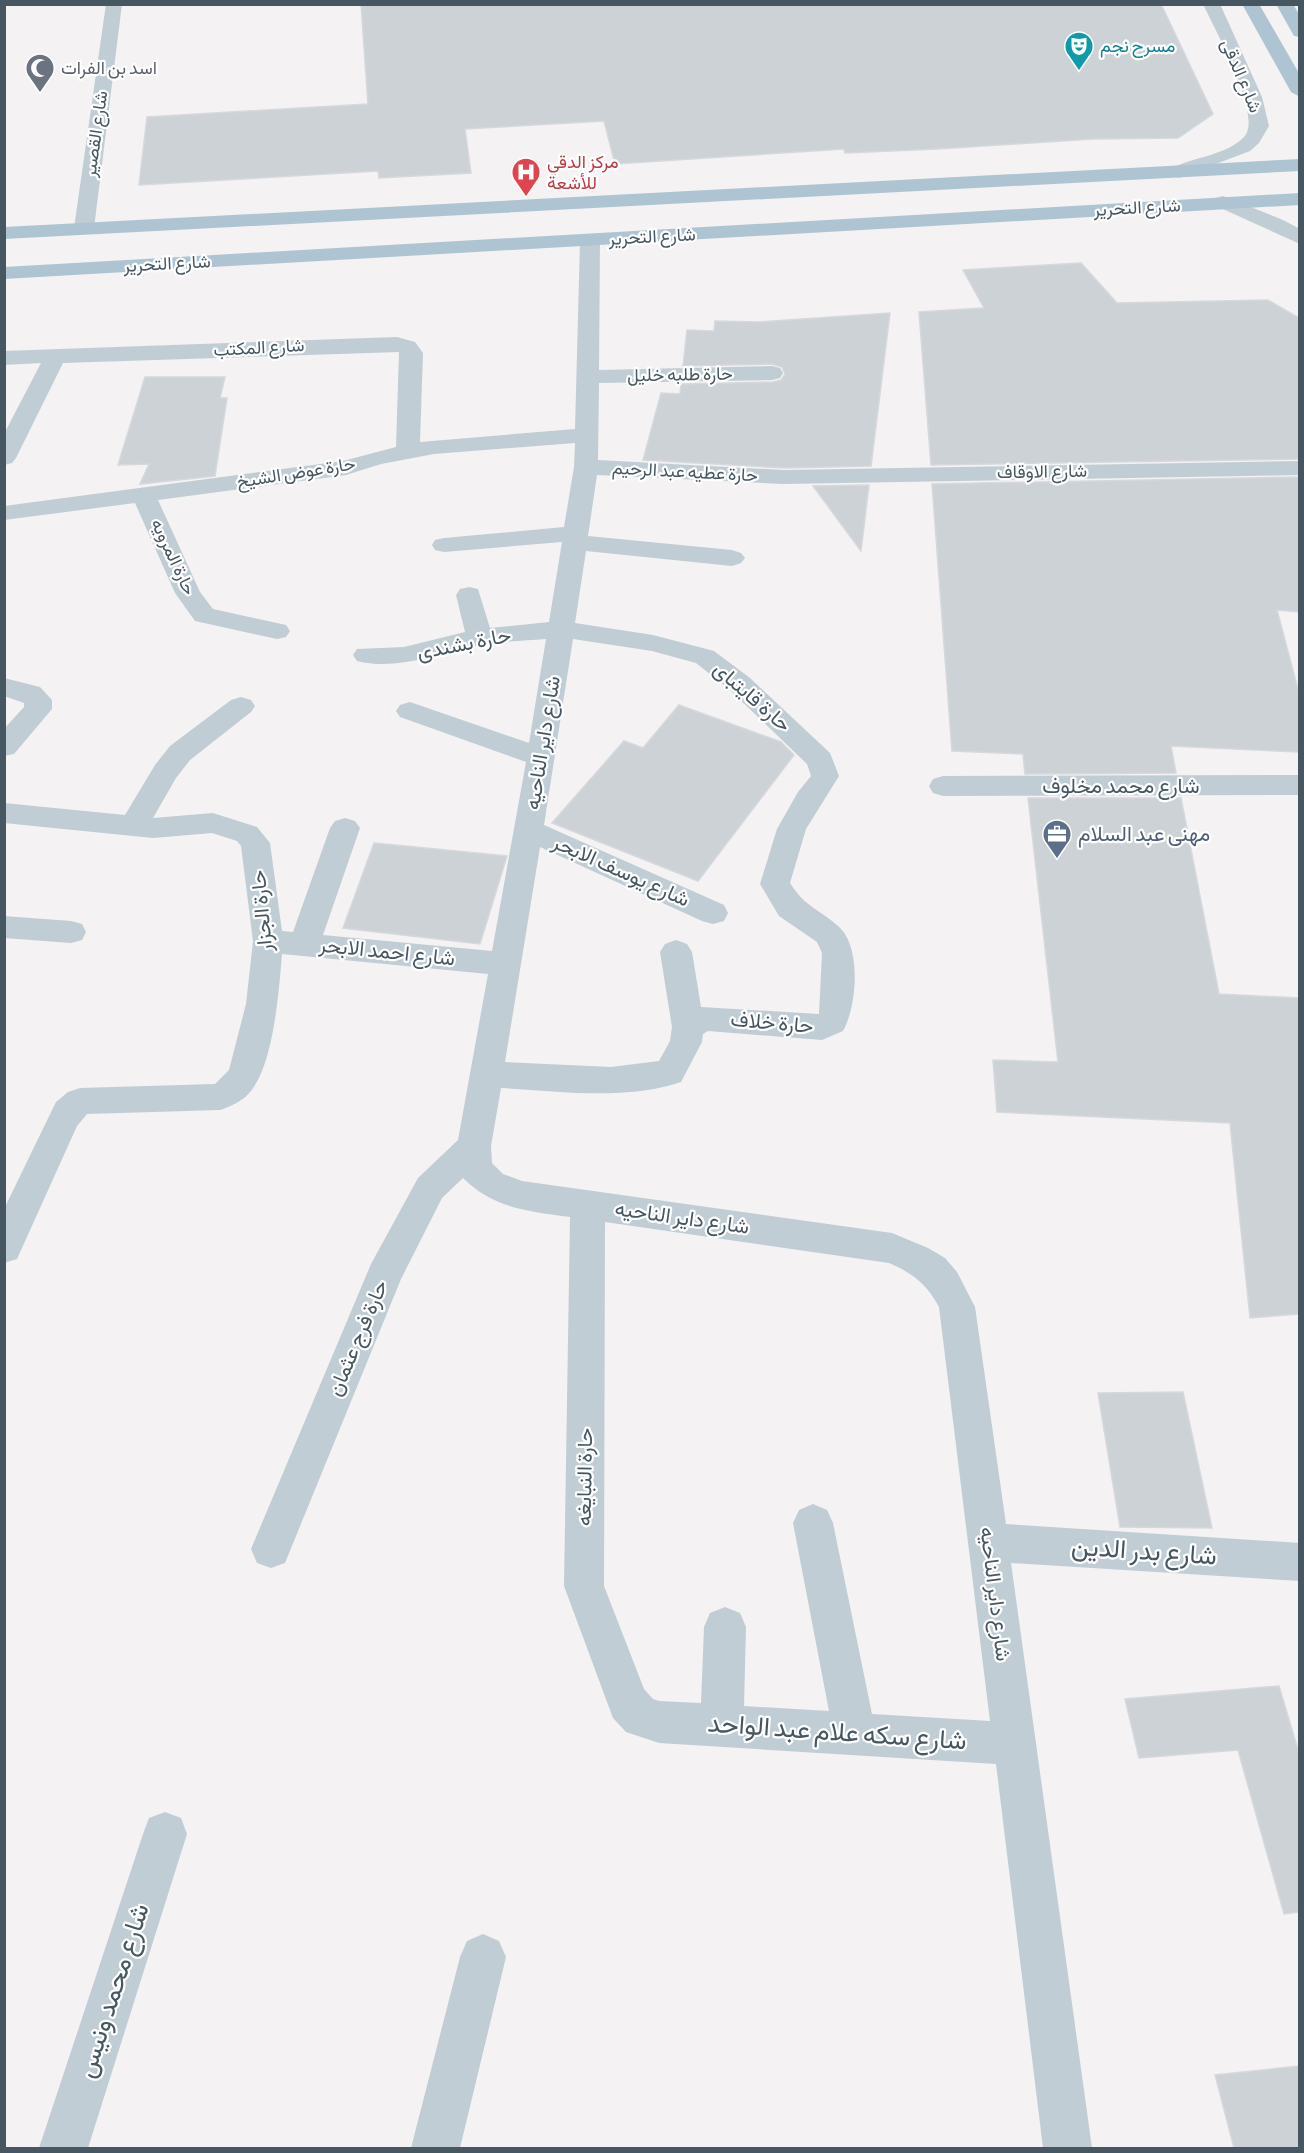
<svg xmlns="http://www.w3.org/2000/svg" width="1304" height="2153" viewBox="0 0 1304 2153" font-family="'Sofia Sans Condensed',Vazirmatn,sans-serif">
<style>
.building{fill:#cdd2d6;stroke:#d5d8dd;stroke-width:1.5}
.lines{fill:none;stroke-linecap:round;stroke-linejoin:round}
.minor{fill:#c1cdd4;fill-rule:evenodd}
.major{fill:#afc4d2;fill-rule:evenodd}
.labels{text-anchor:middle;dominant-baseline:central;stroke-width:4.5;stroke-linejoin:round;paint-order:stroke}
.far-culture-label{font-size:18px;fill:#0d838f;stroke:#fff;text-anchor:start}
.far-worship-label{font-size:18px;fill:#5b616d;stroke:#fff;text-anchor:start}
.far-street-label{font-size:18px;fill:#475761;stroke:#fff}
.far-health-label{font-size:18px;fill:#be3a42;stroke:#fff;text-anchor:start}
.street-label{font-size:21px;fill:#475761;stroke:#fff}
.service-label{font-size:21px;fill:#4e5e75;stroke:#fff;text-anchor:start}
.near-street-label{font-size:26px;fill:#475761;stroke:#fff}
</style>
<rect width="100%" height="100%" fill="#f4f2f2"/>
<path class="building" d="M361,4H1161L1213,114L1178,138L1093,139L937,149L845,153L844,149L615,164L604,121L465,129L471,173L379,178L378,171L139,185L147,117L368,104Z
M1081,263L1117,303L1268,300L1299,318V459L931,465L919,312L984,308L963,270Z
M890,313L871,466L784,468L643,460L661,393L680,394L681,384L773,382L781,380L785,374L782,367L772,364L683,366L687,330L714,331L715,321L760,322Z
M145,377H225L220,398H227L215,476L140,484L149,464L118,465Z
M1299,477V612L1277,610L1299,693V752L1171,746L1176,773L1025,774L1023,754L952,751L932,484Z
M869,485L861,551L813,486Z
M679,705L781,742L794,755L698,881L552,823L624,741L643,748Z
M1028,798H1181L1219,994L1299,998V1314L1250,1318L1230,1123L997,1112L993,1060L1058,1062Z
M374,843L507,856L480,944L343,928Z
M1183,1392L1212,1528L1120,1527L1098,1393Z
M1279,1686L1299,1753V1912L1284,1914L1238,1750L1139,1758L1125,1699Z
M1299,2066V2148H1234L1215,2075Z"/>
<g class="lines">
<path class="minor" d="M106,4H122L94,228L91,232H77L74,228Z
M1203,4H1220L1262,97L1269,126L1259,143L1250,151L1179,178L1169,172L1172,168C1194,157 1227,155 1244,137C1264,117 1214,28 1203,4Z
M1223,196L1283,220L1300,229V244L1216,206L1213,202L1216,198Z
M590,235L597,237L600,241L599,370L772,366L780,368L783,373L780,378L772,380L599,383L598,460L784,470L1300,461V475L784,484L597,475L588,536L732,550L741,553L745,558L741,563L732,566L586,551L575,623L653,635L714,651L750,678L830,753L839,776L806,829L790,883C805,907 819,909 838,926C862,946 857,1006 843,1031L822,1040L708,1031L703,1034L702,1042L681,1082C624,1101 559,1091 501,1088L491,1146L492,1163L503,1174L522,1181L892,1233L928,1248L945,1258L957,1272L975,1307L1006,1524L1300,1543V1581L1011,1563L1092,2148H1043L996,1764L659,1743L626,1732L613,1718L564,1586L570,1217C529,1211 494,1209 463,1178L442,1198L401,1279L285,1563L271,1568L257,1563L251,1549L371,1264L418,1178L458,1140L488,974L282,954C279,990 274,1062 251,1091C243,1101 232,1106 220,1110L87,1114L77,1126L17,1259L4,1263V1209L56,1102L68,1092L80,1088L215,1084L229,1070L246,1004L253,941L241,846L237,841L212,833L153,838L4,823V803L125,815L155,765L170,746L231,700L241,697L251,700L255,706L251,712L190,760L176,778L153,818L213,813L257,827L270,843L282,931L293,932L330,828L335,821L345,818L355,821L360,828L323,935L492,951L526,762L400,717L396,711L400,705L410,702L529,743L546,639C523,641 499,641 476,646C437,654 396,671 357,661L353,655L357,649L404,647L465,632L456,595L460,589L469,587L478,589L490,628L549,622L562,542L444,552L435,550L432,545L435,540L444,538L564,527L574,467L575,443L434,454L381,464L346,475L158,500L200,592L213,609L286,625L290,631L286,637L277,639L195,621L175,593L135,503L4,520V506L343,461L396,447L399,352L63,363L16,458L12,463L4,465V434L41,363L4,365V351L397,337L415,342L423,353L420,442L575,429L580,241L583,237ZM573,639L652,651L696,663L730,690L807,764L811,776L798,792L777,829L760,884L779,916L817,942L822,953L819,1014L701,1007L692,952L687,944L676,940L665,944L660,952L672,1027L670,1041L659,1061L611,1067L505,1062L540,847L702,921L713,924L724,921L728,913L724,905L544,825ZM605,1222L889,1263C912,1273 927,1284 939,1307L990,1721L872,1714L833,1523L827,1510L813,1504L799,1510L793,1523L829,1711L744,1706L746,1627L740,1613L725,1607L710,1613L704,1627L701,1703L659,1701L653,1699L644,1689L604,1586Z
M4,678L40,687L52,700V709L14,754L4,756V729L24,707V703L4,696Z
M1300,775V795L943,796L933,793L929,786L933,779L943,776Z
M4,916L71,921L82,924L86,932L82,940L71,943L4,938Z
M165,1812L181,1818L187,1834L88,2148H39L143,1834L149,1818Z
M483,1934L499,1941L506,1957L460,2148H411L460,1957L467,1941Z"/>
<path class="major" d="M1242,4H1259L1300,75V97L1291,92Z
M1276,4H1293L1300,16V37L1294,36Z
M1300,159V171L4,239V227Z
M1300,193V205L4,279V267Z"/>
</g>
<defs>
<g id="theatre-pin" transform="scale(1.5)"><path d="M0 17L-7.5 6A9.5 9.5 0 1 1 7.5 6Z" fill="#0f9aa8" stroke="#fff"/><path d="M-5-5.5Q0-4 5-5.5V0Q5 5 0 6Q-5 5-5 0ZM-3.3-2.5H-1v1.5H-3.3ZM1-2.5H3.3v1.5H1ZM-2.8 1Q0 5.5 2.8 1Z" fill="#fff"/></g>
<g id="mosque-pin" transform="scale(1.5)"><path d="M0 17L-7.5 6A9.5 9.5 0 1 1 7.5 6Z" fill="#6b7280" stroke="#fff"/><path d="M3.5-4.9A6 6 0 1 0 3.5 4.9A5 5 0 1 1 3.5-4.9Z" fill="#fff"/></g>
<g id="hospital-pin" transform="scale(1.5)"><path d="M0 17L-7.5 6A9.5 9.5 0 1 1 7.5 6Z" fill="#e0444e" stroke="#fff"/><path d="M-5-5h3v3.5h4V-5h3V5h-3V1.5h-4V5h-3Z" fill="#fff"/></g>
<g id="office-pin" transform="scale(1.5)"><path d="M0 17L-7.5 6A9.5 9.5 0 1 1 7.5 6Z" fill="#5c6f8a" stroke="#fff"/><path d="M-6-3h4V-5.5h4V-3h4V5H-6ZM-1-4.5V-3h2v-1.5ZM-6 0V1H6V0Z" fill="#fff"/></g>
</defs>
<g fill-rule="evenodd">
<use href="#theatre-pin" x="1079" y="46"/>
<use href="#mosque-pin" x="40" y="68"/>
<use href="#hospital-pin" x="526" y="172"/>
<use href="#office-pin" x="1057" y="834"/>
</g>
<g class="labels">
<g class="far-culture-label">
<text x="1100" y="46">مسرح نجم</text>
</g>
<g class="far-worship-label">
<text x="61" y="68">اسد بن الفرات</text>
</g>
<g class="far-street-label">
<text transform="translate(1241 76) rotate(67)">شارع الدقى</text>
<text transform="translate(96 134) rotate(-82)">شارع القصير</text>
<text transform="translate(1137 208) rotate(-3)">شارع التحرير</text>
<text transform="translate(652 237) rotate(-3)">شارع التحرير</text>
<text transform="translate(167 264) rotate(-3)">شارع التحرير</text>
<text transform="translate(259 348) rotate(-3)">شارع المكتب</text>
<text transform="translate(680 375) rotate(-1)">حارة طلبه خليل</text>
<text transform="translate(685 472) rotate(3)">حارة عطيه عبد الرحيم</text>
<text transform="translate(1042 472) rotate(-1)">شارع الاوقاف</text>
<text transform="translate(296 473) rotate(-9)">حارة عوض الشيخ</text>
<text transform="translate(173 557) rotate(65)">حارة المرويه</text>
</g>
<g class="far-health-label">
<text x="547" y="162">مركز الدقي<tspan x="547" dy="21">للأشعة</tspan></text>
</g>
<g class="street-label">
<text transform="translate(464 644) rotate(-11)">حارة بشندى</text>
<text transform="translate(752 697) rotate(41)">حارة قايتباى</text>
<text transform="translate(543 743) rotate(-81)">شارع داير الناحيه</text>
<text x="1121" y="786">شارع محمد مخلوف</text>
<text transform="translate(621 871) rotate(24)">شارع يوسف الابحر</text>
<text transform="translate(262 911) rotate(-95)">حارة الجزار</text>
<text transform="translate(387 952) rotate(6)">شارع احمد الابحر</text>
<text transform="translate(772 1023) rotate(5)">حارة خلاف</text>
<text transform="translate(682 1218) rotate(8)">شارع داير الناحيه</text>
<text transform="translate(358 1338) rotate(-67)">حارة فرج عثمان</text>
<text transform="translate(585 1477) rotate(-89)">حارة النبايغه</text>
<text transform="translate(995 1594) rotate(83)">شارع داير الناحيه</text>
</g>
<g class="service-label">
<text x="1078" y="834">مهنى عبد السلام</text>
</g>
<g class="near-street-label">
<text transform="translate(1144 1552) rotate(4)">شارع بدر الدين</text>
<text transform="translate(837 1733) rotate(4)">شارع سكه علام عبد الواحد</text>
<text transform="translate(114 1991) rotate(-72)">شارع محمد ونيس</text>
</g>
</g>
<rect width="1304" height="2153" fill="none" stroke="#475761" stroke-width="12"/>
</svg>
